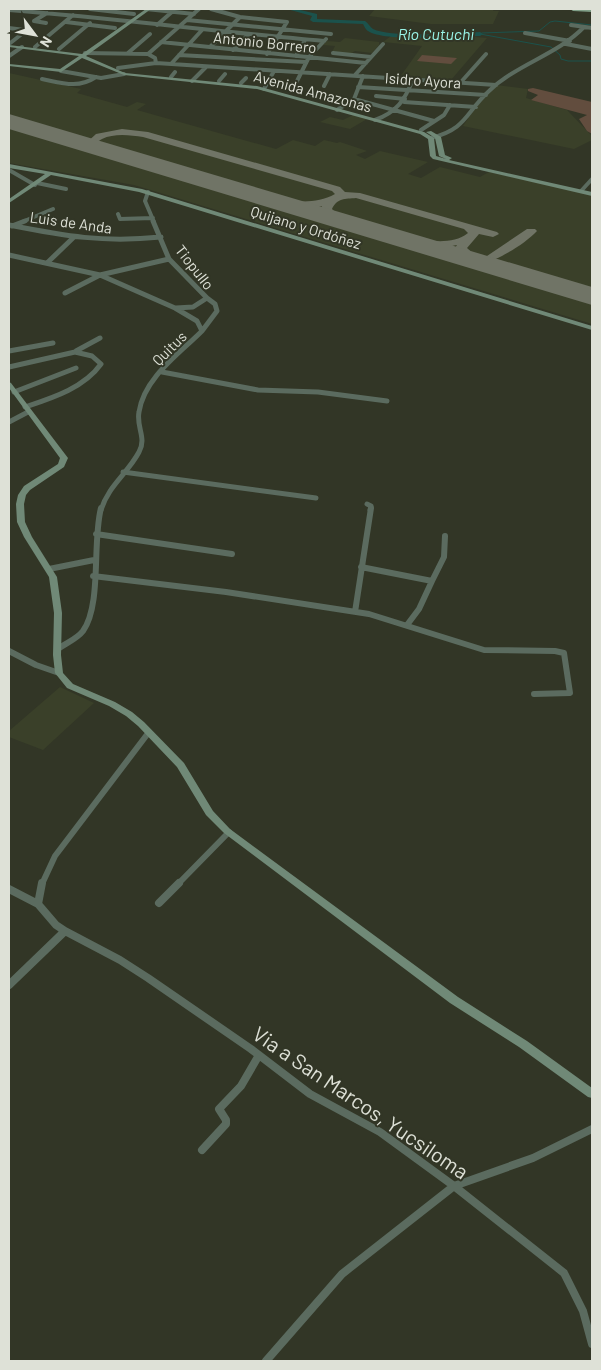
<svg xmlns="http://www.w3.org/2000/svg" width="601" height="1370" viewBox="0 0 601 1370" font-family="Barlow,sans-serif">
<style>
.built{fill:#3a4029}
.green{fill:#624d3e}
.lines{fill:none;stroke-linecap:round;stroke-linejoin:round}
.stream{stroke:#1b524c;stroke-width:1}
.river{fill:#1b524c;fill-rule:evenodd}
.taxiway{fill:#707466;fill-rule:evenodd}
.runway{fill:#707466;fill-rule:evenodd}
.street-far3{stroke:#5b6b5f;stroke-width:4}
.street-far2{stroke:#5b6b5f;stroke-width:5}
.street-far1{stroke:#5b6b5f;stroke-width:6}
.street{stroke:#5b6b5f;stroke-width:8}
.secondary{fill:#708977;fill-rule:evenodd}
.primary{fill:#80a088;fill-rule:evenodd}
.labels{text-anchor:middle;dominant-baseline:central;stroke-width:4;stroke-linejoin:round;paint-order:stroke}
.far-street-label{font-size:15px;fill:#dee1d7;stroke:#323626}
.far-water-label{font-size:16px;font-style:italic;fill:#99f3e7;stroke:#323626}
.near-street-label{font-size:21px;fill:#dee1d7;stroke:#323626}
</style>
<rect width="100%" height="100%" fill="#323626"/>
<path class="built" d="M375,9H494L493,11H499L493,24H431L369,16Z
M391,36H463L487,38L451,80L400,77L422,46L383,42Z
M345,38L379,42V45L372,53L355,51L350,54L332,52L335,46L323,45L327,41L340,42Z
M9,73L81,89L77,93L127,107L137,102L146,104L137,110L276,149L293,140L315,146L324,140L337,143L340,142L367,151L356,155L365,159L380,151L428,162L408,174L421,178L440,167L480,177L489,172L592,195V324L134,185L9,163Z
M496,85L528,89L526,98L567,110L592,136V140L574,149L463,126L476,107Z
M353,115L367,119L350,129L320,122L330,117L343,120Z
M60,687L94,703L43,750L9,737V731Z"/>
<path class="green" d="M422,55L457,58L451,64L417,61Z
M533,88L592,102V134L587,131L579,119L587,115L531,100L538,95L528,91V89Z"/>
<g class="lines">
<path class="stream" d="M482,33L539,31L550,22L555,21L592,25
M480,34L551,47L560,55L561,59L568,61H592"/>
<path class="river" d="M287,9H296L317,14V19L365,21C368,23 370,27 373,29C392,38 457,33 480,32L483,34L480,36C458,37 384,42 368,31C366,30 364,26 363,24L313,22L310,20L312,16Z"/>
<path class="taxiway" d="M122,129L148,132L340,187L345,192L360,193L497,232L499,234L493,237L479,234L467,248L476,256H487L527,229H535L537,231C524,245 496,261 479,265L465,261L455,248L457,245C444,248 418,252 408,243C417,235 449,249 468,233L464,229L356,198C345,199 337,198 332,209C337,215 345,215 349,221L344,224L328,218L321,209L322,206C308,208 284,212 273,202L278,199C298,202 317,204 335,194L332,191L143,137C130,135 114,133 102,139C97,141 95,146 89,148L84,145L96,134Z"/>
<path class="runway" d="M9,114L592,287V305L9,129Z"/>
<path class="street-far3" d="M90,9L134,14
M146,9L194,14
M211,9L240,17L287,22L267,54
M9,10C114,18 219,32 324,41
M187,20L331,34
M66,22L115,28
M46,23L34,21L47,13
M157,25L173,11
M571,25L592,28
M9,28L32,31
M525,33L570,41
M161,42L366,63
M9,44L27,30
M566,44L592,49
M35,47L73,15
M210,47L240,17
M59,49L90,23
M233,50L249,34
M85,53L148,54L155,58L156,63
M128,53L150,34
M333,53L371,57
M148,54L199,9
M179,55L306,62
M9,56L22,47
M296,56L305,40
M171,64L202,30
M118,68L156,63L496,85
M61,71L101,78L124,74
M355,75L383,44
M171,77L175,72
M42,79C62,83 78,89 96,77
M192,81L206,67
M219,81L225,74
M297,81L309,57L326,39
M461,82L486,54
M241,83L246,78
M324,86L330,74
M358,87L486,95
M264,89L274,71
M376,96L405,99
M354,99L434,121
M404,102L476,107
M337,110L354,99L363,76
M375,120C397,112 405,100 413,79
M421,130L444,115L450,105
M431,138C467,129 465,113 489,91C517,64 557,55 584,27
M9,170L35,185
M37,183L66,189
M582,190L592,179
M148,192L145,201L154,222
M118,214L120,219L153,218
M22,222L53,209"/>
<path class="street-far2" d="M153,221L169,259L207,298L193,307L176,308
M9,225C65,236 103,243 161,237
M12,226L25,221
M9,255L100,275L175,308L197,321L202,331C179,354 144,378 139,412C136,427 147,438 139,452C128,473 108,486 101,510
M47,263L74,237
M65,293L100,275L169,259
M202,331L217,311L215,304L207,298
M9,351L53,343
M76,351L100,338
M9,367L75,352L92,356L101,364C84,388 52,398 25,407
M162,372L258,390L318,392L387,401
M14,392L76,368
M9,422L28,412
M123,472L316,498
M367,504L371,506L370,510"/>
<path class="street-far1" d="M96,534L232,554
M361,567L432,581L444,557L445,536
M49,569L94,560
M93,576L226,592L369,614L484,650L555,651L564,653L570,693L534,694
M355,612L371,508
M407,625L419,609L432,581
M58,649C66,643 77,639 83,631C102,604 92,542 101,508
M9,651L36,665L59,673
M42,884L55,856L149,732
M178,884L229,832"/>
<path class="street" d="M9,889L38,904
M159,903L179,883
M65,931L120,960L148,978L251,1049L310,1094L380,1132L454,1186L564,1273L583,1311L592,1344
M9,985L65,931L56,925L38,904L42,883
M202,1150L226,1124V1120L219,1109L241,1086L259,1055
M266,1361L342,1274L454,1186L533,1158L592,1129"/>
<path class="secondary" d="M146,9H151L86,56L125,73L257,86L424,132L434,138L436,156L446,159L439,156L435,138L426,132L431,131L441,137L445,155L452,158L449,160L592,192V196L433,159L430,156L428,139L420,134L257,89L124,75L82,58L61,72L9,66V64L60,69L79,56L9,47V45L82,54Z
M9,164L142,189L592,326V330L139,192L51,175L9,203V199L45,174L9,168Z
M9,382L11,383L68,458L64,467L30,490L26,495L24,504L25,522L32,537L57,577L62,613L61,655L63,673L73,684L115,702L132,712L144,722L184,763L213,811L230,829L458,997L527,1041L592,1088V1098L588,1097L519,1047L450,1003L224,833L206,815L177,767L138,726L126,716L109,706L67,688L55,673L53,655L54,613L49,577L24,537L17,522L16,504L18,495L24,486L58,464L60,458L9,388Z"/>
<path class="primary" d="M570,9H592V12L573,11Z"/>
</g>
<g class="labels">
<g class="far-street-label">
<text transform="translate(265 42) rotate(6)">Antonio Borrero</text>
<text transform="translate(423 80) rotate(4)">Isidro Ayora</text>
<text transform="translate(313 91) rotate(15)">Avenida Amazonas</text>
<text transform="translate(71 222) rotate(8)">Luis de Anda</text>
<text transform="translate(306 227) rotate(17)">Quijano y Ordóñez</text>
<text transform="translate(195 267) rotate(52)">Tiopullo</text>
<text transform="translate(169 348) rotate(-45)">Quitus</text>
</g>
<g class="far-water-label">
<text x="436" y="33">Río Cutuchi</text>
</g>
<g class="near-street-label">
<text transform="translate(361 1102) rotate(34)">Via a San Marcos, Yucsiloma</text>
</g>
</g>
<rect width="601" height="1370" fill="none" stroke="#dee1d7" stroke-width="20"/>
<g transform="translate(35 35) rotate(122)" stroke="#323626" stroke-width="4" paint-order="stroke">
<path d="M0-4L9 19L0 12L-9 19Z" fill="#dee1d7"/>
<text y="-8" font-size="14" font-weight="bold" text-anchor="middle" fill="#dee1d7">N</text>
</g>
</svg>
